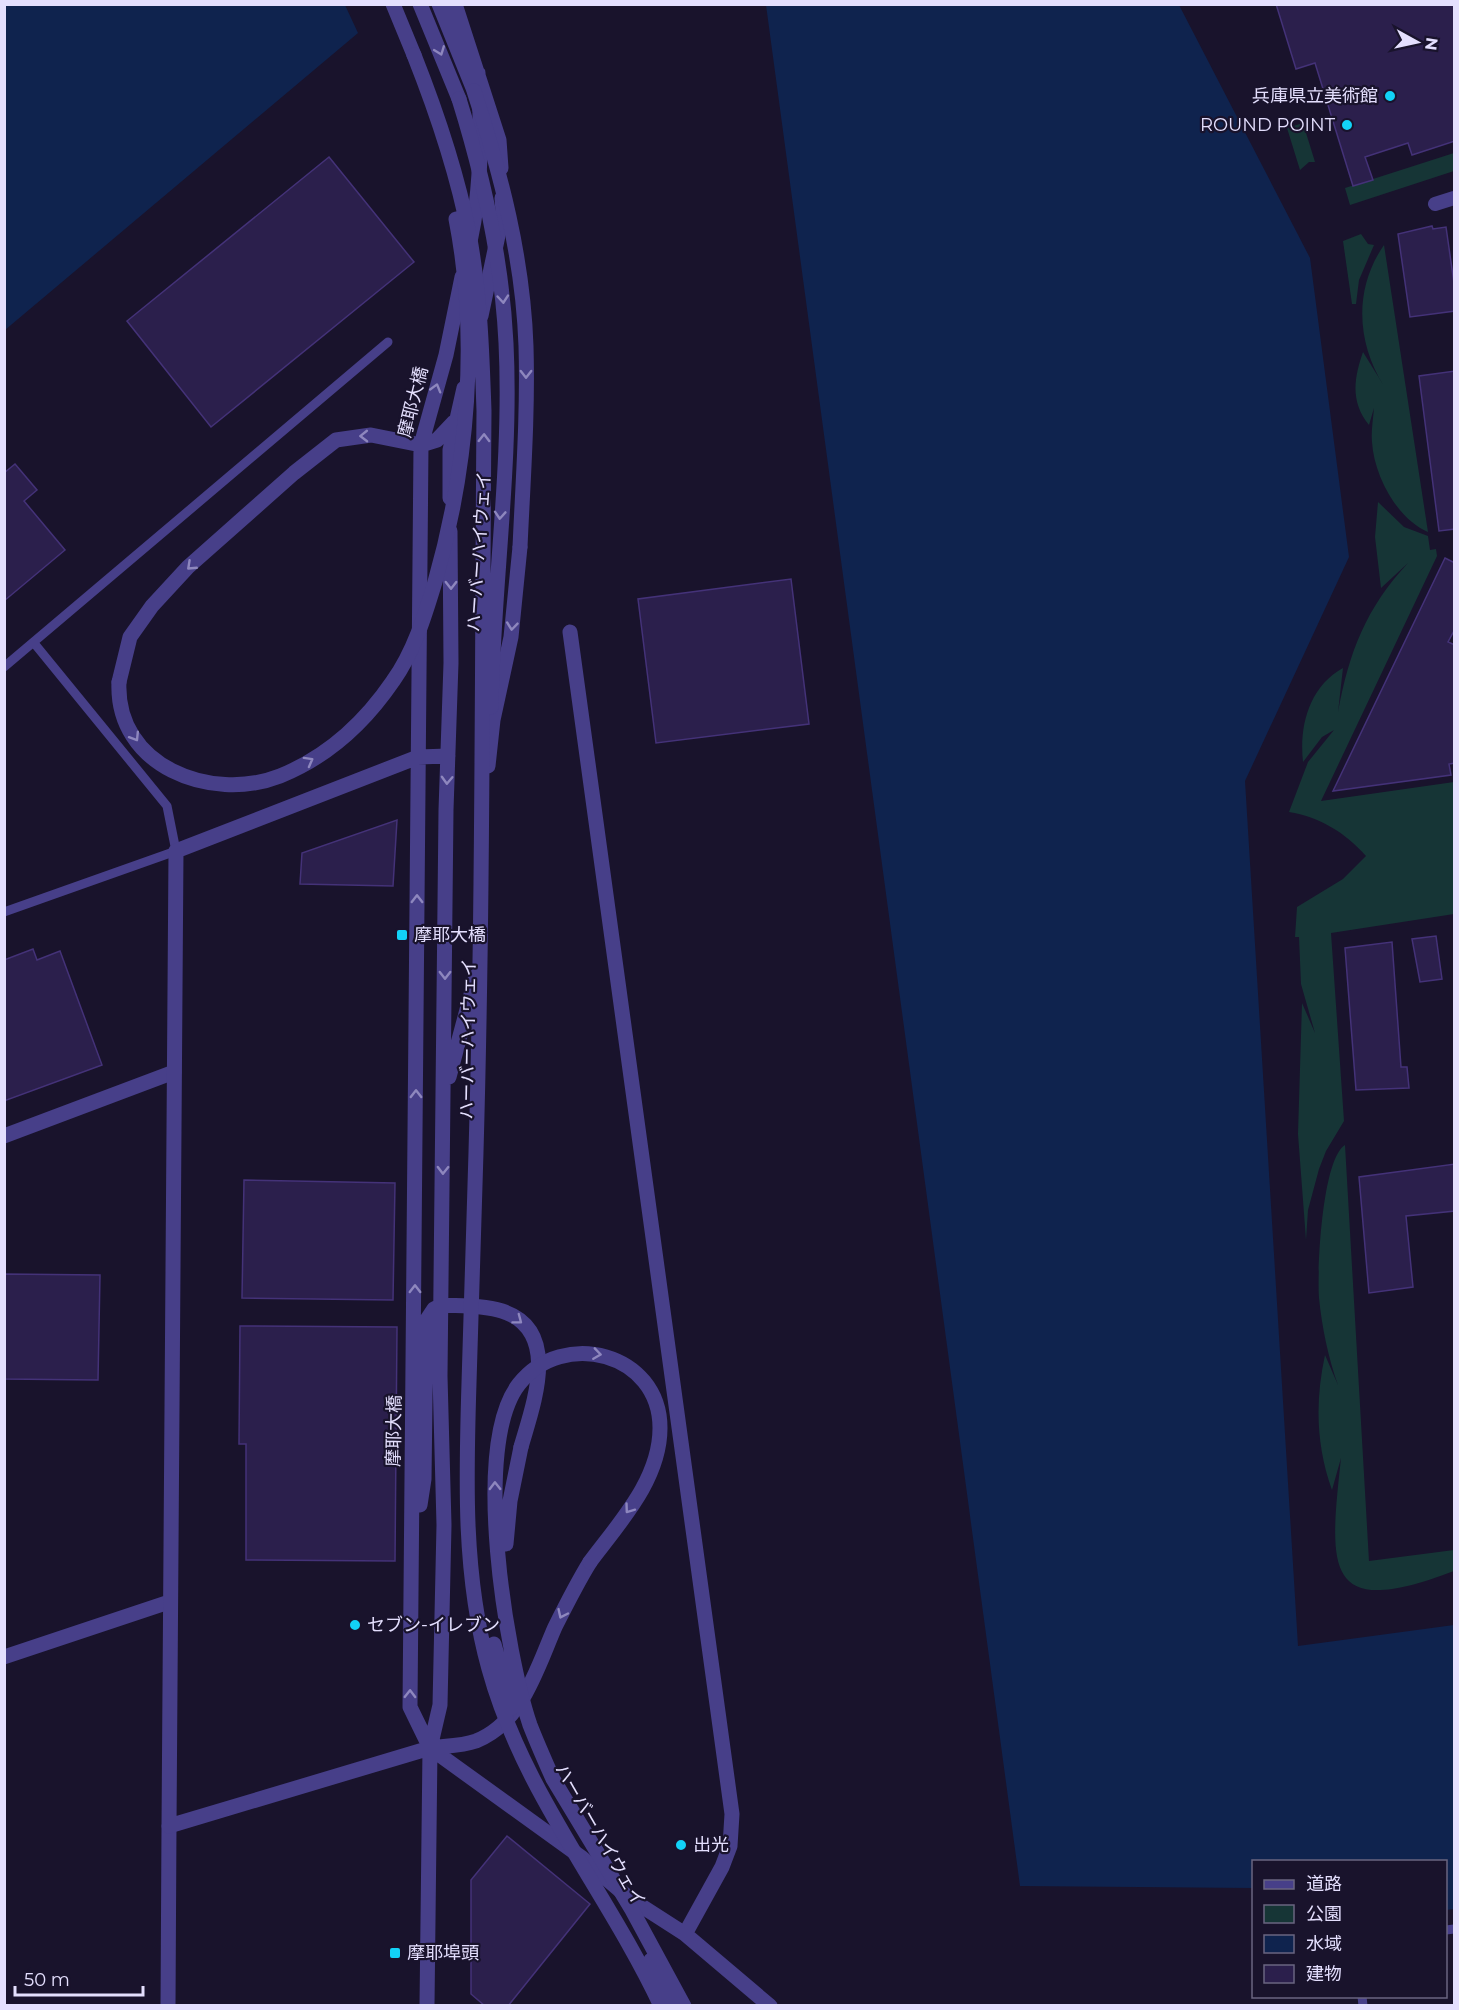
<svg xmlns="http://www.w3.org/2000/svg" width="1459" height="2010" viewBox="0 0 1459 2010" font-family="Montserrat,'Noto Sans JP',sans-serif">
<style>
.green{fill:#163536}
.water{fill:#0f234e}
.building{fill:#2b1f4c;stroke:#443278;stroke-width:1.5}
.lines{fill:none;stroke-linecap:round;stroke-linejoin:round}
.service{stroke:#473f89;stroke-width:9}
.pedestrian{stroke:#473f89;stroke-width:14}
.minor{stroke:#473f89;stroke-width:15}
.tertiary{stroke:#473f89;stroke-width:15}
.tertiary-bridge{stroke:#473f89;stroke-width:15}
.oneway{stroke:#8e87be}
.poi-dot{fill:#12d2f7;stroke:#19132c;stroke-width:2}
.labels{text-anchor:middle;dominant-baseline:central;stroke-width:4.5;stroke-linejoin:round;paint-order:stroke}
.poi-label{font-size:18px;fill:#e4dffe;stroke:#19132c;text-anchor:start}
.street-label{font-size:18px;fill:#e4dffe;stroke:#19132c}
</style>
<rect width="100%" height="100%" fill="#19132c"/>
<path class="green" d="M1303,123L1315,162H1309L1300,170L1287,128Z
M1454,153V171L1350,205L1345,188Z
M1361,234L1368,244L1374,245L1359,280L1356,304H1352L1343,241Z
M1384,245L1428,532C1396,518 1374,475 1372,442C1371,431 1373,420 1374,408L1369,425C1350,402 1354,378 1363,352L1384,386C1356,342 1354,288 1384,245Z
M1378,502L1404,527L1428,536L1430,550L1436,549L1437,556L1321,801L1454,782V914L1331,933L1344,1121L1326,1151L1319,1169L1308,1210L1306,1240L1298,1134L1302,1003L1315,1033L1301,984L1299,937H1295L1297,907L1343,879L1366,856C1345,832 1319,817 1289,812L1308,762L1334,730L1322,737L1303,762C1299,726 1309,687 1343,668L1338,712C1349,652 1366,608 1408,563L1381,588L1375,537Z
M1345,1145L1369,1561L1454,1550V1571C1323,1621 1329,1569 1341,1458L1332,1490C1316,1445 1315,1401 1325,1355L1338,1385C1328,1357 1322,1327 1319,1298C1317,1271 1322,1159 1345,1145Z"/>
<path class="water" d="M5,4L345,5L358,33L5,330Z
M766,5H1179L1310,258L1349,557L1245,781L1298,1646L1454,1625V1909L1446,1910V1862H1254L1253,1888L1020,1886Z"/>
<path class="building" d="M1276,4H1455V141L1412,155L1408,143L1365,157L1373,180L1353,186L1315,63L1296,69Z
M329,157L414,262L211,427L127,321Z
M1432,226L1433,229L1446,227L1455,290V311L1410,317L1398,234Z
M1455,371V529L1439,531L1419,376Z
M15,464L37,490L24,501L65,550L4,601V473Z
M1445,558L1455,563V629L1448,642L1455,645V763L1449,764L1451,775L1333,791Z
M791,579L809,724L656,743L638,599Z
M397,820L393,886L300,884L302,853Z
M1436,936L1442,979L1420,982L1412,939Z
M1392,942L1401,1067H1407L1409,1088L1356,1090L1345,948Z
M33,949L37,960L60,951L102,1065L4,1101V960Z
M1455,1164V1211L1406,1216L1413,1287L1369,1293L1359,1177Z
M244,1180L395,1183L393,1300L242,1298Z
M4,1274L100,1275L98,1380L4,1379Z
M240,1326L397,1327L395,1561L246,1560V1444H239Z
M507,1836L590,1904L508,2006H485L471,1994V1880Z"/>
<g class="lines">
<path class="service" d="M4,667L388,342
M4,912L176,851L167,806L34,643
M1446,1930L1454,1929
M1362,1996L1363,2006"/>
<path class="pedestrian" d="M1435,204L1454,198"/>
<path class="minor" d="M4,1136L174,1072
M4,1657L169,1602
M168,2006L169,1826"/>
<path class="tertiary" d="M393,4L414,55
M420,4L459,99
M439,4L473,88
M455,4L499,140L501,168
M470,242C482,186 482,130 478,73
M462,277L446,355L421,445L410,1707L430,1748L581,1857L629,1898L685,1934L770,2006
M481,316L503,212L502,198
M450,498V450L464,388
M570,632L732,1814L730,1846L722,1867L685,1934
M119,682L130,637L152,606L188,567L294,473L336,440L371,435L421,445L437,440L454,422
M448,756L418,757L176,851L169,1826L430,1748C445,1746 462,1746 476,1741C522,1723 537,1668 555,1627C566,1605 577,1583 590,1562
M488,766L493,720L511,637L520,547
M449,1077L476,976
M420,1505L424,1479L426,1321L434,1309L442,1305C462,1306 483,1305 502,1311C562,1330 533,1405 521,1447
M427,2006L430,1748L440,1705L444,1525L440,1376L446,810L451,663L450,531"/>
<path class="tertiary-bridge" d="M414,55C437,113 457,172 469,234C480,292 482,352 484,411C482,658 483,905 476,1152C474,1229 472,1306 469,1383C466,1479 463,1576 489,1669C523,1793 607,1891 661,2006
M474,91C501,174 523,258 526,346C528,413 523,480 520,547
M459,99C484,179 502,259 506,343C512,464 493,586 491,707
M119,682C115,766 211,803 280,776C327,757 365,722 393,681C414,652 425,615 435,582C468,466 479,337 456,219
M506,1544L510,1501L521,1447
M590,1562C619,1523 660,1480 660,1428C660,1353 563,1328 519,1384C471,1445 506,1654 530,1725C537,1743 545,1761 553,1779L632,1910L684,2006
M494,1644L512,1708
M651,1960L673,2006"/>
</g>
<defs><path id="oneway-chevron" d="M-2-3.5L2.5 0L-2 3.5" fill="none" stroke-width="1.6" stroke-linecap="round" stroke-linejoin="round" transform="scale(1.5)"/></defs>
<g class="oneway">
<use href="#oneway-chevron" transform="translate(440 51) rotate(69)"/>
<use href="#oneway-chevron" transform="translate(503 299) rotate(85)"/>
<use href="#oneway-chevron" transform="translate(526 374) rotate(90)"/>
<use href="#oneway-chevron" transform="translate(436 388) rotate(-74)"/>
<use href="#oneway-chevron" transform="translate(364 436) rotate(179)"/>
<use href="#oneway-chevron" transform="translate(484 438) rotate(-89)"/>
<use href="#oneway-chevron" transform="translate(500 515) rotate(94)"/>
<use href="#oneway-chevron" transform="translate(191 566) rotate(137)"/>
<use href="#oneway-chevron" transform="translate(451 585) rotate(90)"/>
<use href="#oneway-chevron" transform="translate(512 626) rotate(96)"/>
<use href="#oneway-chevron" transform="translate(135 737) rotate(58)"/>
<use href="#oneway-chevron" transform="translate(309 761) rotate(-29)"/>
<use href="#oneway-chevron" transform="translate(447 780) rotate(92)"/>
<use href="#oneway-chevron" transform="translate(417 899) rotate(-90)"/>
<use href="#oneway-chevron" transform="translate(445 975) rotate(90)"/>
<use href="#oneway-chevron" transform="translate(416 1094) rotate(-90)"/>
<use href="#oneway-chevron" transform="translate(443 1170) rotate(91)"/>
<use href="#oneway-chevron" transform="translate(415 1289) rotate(-90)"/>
<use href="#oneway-chevron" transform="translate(518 1320) rotate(37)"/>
<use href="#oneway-chevron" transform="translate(597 1354) rotate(8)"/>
<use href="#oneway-chevron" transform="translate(495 1486) rotate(-91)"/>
<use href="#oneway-chevron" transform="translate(629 1509) rotate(126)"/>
<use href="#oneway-chevron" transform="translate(562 1614) rotate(115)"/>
<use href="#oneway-chevron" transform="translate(410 1694) rotate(-89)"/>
</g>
<g class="poi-dot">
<circle cx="1390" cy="96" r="6"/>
<circle cx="1347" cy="125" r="6"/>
<rect x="396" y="929" width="12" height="12" rx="3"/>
<circle cx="355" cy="1625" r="6"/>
<circle cx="681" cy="1845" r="6"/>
<rect x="389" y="1947" width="12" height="12" rx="3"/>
</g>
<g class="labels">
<g class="poi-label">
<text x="1378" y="96" text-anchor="end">兵庫県立美術館</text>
<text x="1335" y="125" text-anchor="end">ROUND POINT</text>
<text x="414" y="935">摩耶大橋</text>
<text x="367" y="1625">セブン-イレブン</text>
<text x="693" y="1845">出光</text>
<text x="407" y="1953">摩耶埠頭</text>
</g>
<g class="street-label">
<text transform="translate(413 402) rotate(-76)">摩耶大橋</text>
<text transform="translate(479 552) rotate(-86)">ハーバーハイウェイ</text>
<text transform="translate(468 1039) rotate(-89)">ハーバーハイウェイ</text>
<text transform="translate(394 1431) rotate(-89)">摩耶大橋</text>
<text transform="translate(600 1835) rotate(60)">ハーバーハイウェイ</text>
</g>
</g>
<rect width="1459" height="2010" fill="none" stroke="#e4dffe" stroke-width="12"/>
<rect x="1252" y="1860" width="195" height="138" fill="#19132c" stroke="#6a6580" stroke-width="1.5"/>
<rect x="1264" y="1880" width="30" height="9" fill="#473f89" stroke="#6a6580" stroke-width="1.5"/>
<text x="1306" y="1890" font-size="18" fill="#e4dffe">道路</text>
<rect x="1264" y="1905" width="30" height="18" fill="#163536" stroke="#6a6580" stroke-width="1.5"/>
<text x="1306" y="1920" font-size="18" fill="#e4dffe">公園</text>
<rect x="1264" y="1935" width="30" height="18" fill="#0f234e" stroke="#6a6580" stroke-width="1.5"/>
<text x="1306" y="1950" font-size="18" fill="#e4dffe">水域</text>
<rect x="1264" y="1965" width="30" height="18" fill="#2b1f4c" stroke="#6a6580" stroke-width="1.5"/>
<text x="1306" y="1980" font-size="18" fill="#e4dffe">建物</text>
<g transform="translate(1417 42) rotate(98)" stroke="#19132c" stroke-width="4.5" paint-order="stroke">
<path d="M0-4.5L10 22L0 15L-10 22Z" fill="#e4dffe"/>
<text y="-9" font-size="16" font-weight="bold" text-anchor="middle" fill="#e4dffe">N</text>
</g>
<path d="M15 1986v9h128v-9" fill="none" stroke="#e4dffe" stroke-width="3"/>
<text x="24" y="1986" font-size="18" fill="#e4dffe" stroke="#19132c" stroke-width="4.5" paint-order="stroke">50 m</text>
</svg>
